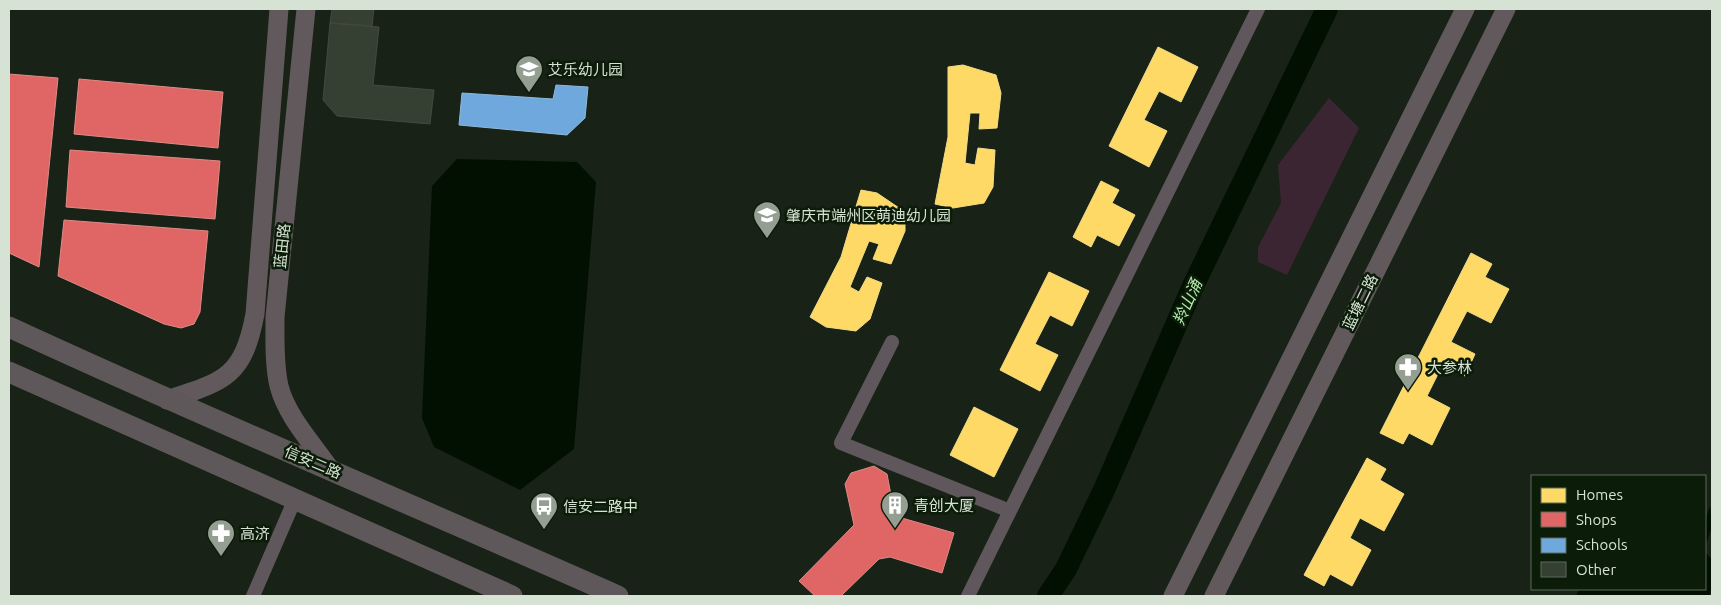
<svg xmlns="http://www.w3.org/2000/svg" width="1721" height="605" viewBox="0 0 1721 605" font-family="Ubuntu,'Noto Sans SC',sans-serif">
<style>
.green{fill:#3b2532}
.water{fill:#021002}
.homes{fill:#ffd966;stroke:#f3dc87}
.shops{fill:#e06666;stroke:#dd8b87}
.schools{fill:#6fa8dc;stroke:#8eb9da}
.lines{fill:none;stroke-linecap:round;stroke-linejoin:round}
.river{stroke:#021002;stroke-width:22}
.building{fill:#354033;stroke:#424a40}
.minor{stroke:#60575c;stroke-width:14}
.secondary{stroke:#62595d;stroke-width:19}
.primary{stroke:#5f585a;stroke-width:21}
.labels{text-anchor:middle;dominant-baseline:central;stroke-width:5;stroke-linejoin:round;paint-order:stroke}
.poi-label{font-size:15px;fill:#d6e2d4;stroke:#0b1c09;text-anchor:start}
.street-label{font-size:15px;fill:#d6e2d4;stroke:#0b1c09}
.water-label{font-size:16px;font-style:italic;fill:#b5eaad;stroke:#0b1c09}
</style>
<rect width="100%" height="100%" fill="#182216"/>
<path class="green" d="M1329,98L1359,128L1287,275L1258,262V247L1281,203L1278,165Z"/>
<path class="water" d="M457,159L577,162L596,182L574,449L520,490L434,447L422,418L432,186Z
M1710,506L1712,527L1705,547V520Z
M1705,552L1712,559C1712,567 1713,590 1709,596H1576L1579,589H1705Z"/>
<path class="homes" d="M1158,47L1198,67L1181,102L1159,91L1144,120L1167,131L1149,167L1109,146Z
M963,65L996,75L1001,93L997,128L979,129L980,113H970L965,163L975,165L978,148L995,150L993,187L984,203L953,208L935,204L948,137V67Z
M1101,181L1119,190L1112,203L1135,215L1119,246L1097,235L1091,247L1073,237Z
M861,190L877,193L905,212V231L891,264L873,259L879,244L869,241L850,287L859,292L867,277L882,283L870,319L856,331L826,327L810,317L841,257Z
M1471,253L1492,264L1485,277L1509,289L1491,323L1467,311L1451,342L1475,354L1465,376L1443,364L1427,396L1450,408L1432,445L1409,433L1403,444L1380,433Z
M1049,272L1089,291L1072,326L1050,315L1035,344L1058,355L1040,391L1000,370Z
M974,407L1018,429L994,477L950,455Z
M1367,458L1386,469L1380,480L1404,494L1384,531L1360,518L1350,538L1371,550L1352,586L1330,574L1324,586L1304,575Z"/>
<path class="shops" d="M9,74L58,78L39,267L9,253Z
M79,79L223,92L218,148L74,134Z
M70,150L220,161L215,219L66,207Z
M64,220L208,231L200,312L194,324L181,328L164,324L58,276Z
M874,466L887,474L895,516L954,533L942,573L890,557L879,559L841,596H815L799,581L854,525L845,484L851,473Z"/>
<path class="schools" d="M556,85L588,87L585,118L567,135L459,125L462,93L553,99Z"/>
<g class="lines">
<path class="river" d="M1048,596L1066,569L1104,490L1194,284L1327,9"/>
</g>
<path class="building" d="M332,9H374L372,26L330,23Z
M330,23L379,27L373,85L434,90L430,124L337,116L323,100Z"/>
<g class="lines">
<path class="minor" d="M892,342L841,443L1010,511
M253,596L295,499
M968,596L1258,9"/>
<path class="secondary" d="M306,9L275,317C275,339 274,364 279,386C287,417 313,444 330,469
M167,400C225,381 243,377 255,314L279,9
M1173,596L1465,9
M1214,596L1506,9"/>
<path class="primary" d="M9,327C210,420 415,506 618,596
M9,372L512,596"/>
</g>
<defs>
<g id="school-pin" transform="scale(1.4375)"><path d="M0 17L-7.5 6A9.5 9.5 0 1 1 7.5 6Z" fill="#949f92" stroke="#0b1c09"/><path d="M0-5L7-2L0 1L-7-2ZM-4 1L0 2.5L4 1V4Q0 6-4 4Z" fill="#fff"/></g>
<g id="pharmacy-pin" transform="scale(1.4375)"><path d="M0 17L-7.5 6A9.5 9.5 0 1 1 7.5 6Z" fill="#949f92" stroke="#0b1c09"/><path d="M-2-6h4v4h4v4h-4v4h-4v-4h-4v-4h4Z" fill="#fff"/></g>
<g id="building-pin" transform="scale(1.4375)"><path d="M0 17L-7.5 6A9.5 9.5 0 1 1 7.5 6Z" fill="#949f92" stroke="#0b1c09"/><path d="M-4-6H4V6H1V3H-1V6H-4ZM-2.5-4.3h1.7v1.8h-1.7ZM.8-4.3h1.7v1.8H.8ZM-2.5-1h1.7V.8h-1.7ZM.8-1h1.7V.8H.8Z" fill="#fff"/></g>
<g id="bus-pin" transform="scale(1.4375)"><path d="M0 17L-7.5 6A9.5 9.5 0 1 1 7.5 6Z" fill="#949f92" stroke="#0b1c09"/><path d="M-5-6H5V4H4V6H2V4H-2V6H-4V4H-5ZM-3.5-4V0h7V-4ZM-3.5 1.2v1.5H-2V1.2ZM2 1.2v1.5H3.5V1.2Z" fill="#fff"/></g>
</defs>
<g fill-rule="evenodd">
<use href="#school-pin" x="529" y="69"/>
<use href="#school-pin" x="767" y="215"/>
<use href="#pharmacy-pin" x="1408" y="367"/>
<use href="#building-pin" x="895" y="505"/>
<use href="#bus-pin" x="544" y="506"/>
<use href="#pharmacy-pin" x="221" y="533"/>
</g>
<g class="labels">
<g class="poi-label">
<text x="548" y="69">艾乐幼儿园</text>
<text x="786" y="215">肇庆市端州区萌迪幼儿园</text>
<text x="1427" y="367">大参林</text>
<text x="914" y="505">青创大厦</text>
<text x="563" y="506">信安二路中</text>
<text x="240" y="533">高济</text>
</g>
<g class="street-label">
<text transform="translate(282 246) rotate(-84)">蓝田路</text>
<text transform="translate(1360 302) rotate(-64)">蓝塘二路</text>
<text transform="translate(313 462) rotate(23)">信安二路</text>
</g>
<g class="water-label">
<text transform="translate(1187 302) rotate(-66)">羚山涌</text>
</g>
</g>
<rect width="1721" height="605" fill="none" stroke="#d6e2d4" stroke-width="20"/>
<rect x="1531" y="475" width="175" height="115" fill="#0b1c09" stroke="#5c6b5a"/>
<rect x="1541" y="488" width="25" height="15" fill="#ffd966" stroke="#5c6b5a"/>
<text x="1576" y="500" font-size="15" fill="#d6e2d4">Homes</text>
<rect x="1541" y="512" width="25" height="15" fill="#e06666" stroke="#5c6b5a"/>
<text x="1576" y="525" font-size="15" fill="#d6e2d4">Shops</text>
<rect x="1541" y="538" width="25" height="15" fill="#6fa8dc" stroke="#5c6b5a"/>
<text x="1576" y="550" font-size="15" fill="#d6e2d4">Schools</text>
<rect x="1541" y="562" width="25" height="15" fill="#354033" stroke="#5c6b5a"/>
<text x="1576" y="575" font-size="15" fill="#d6e2d4">Other</text>
</svg>
